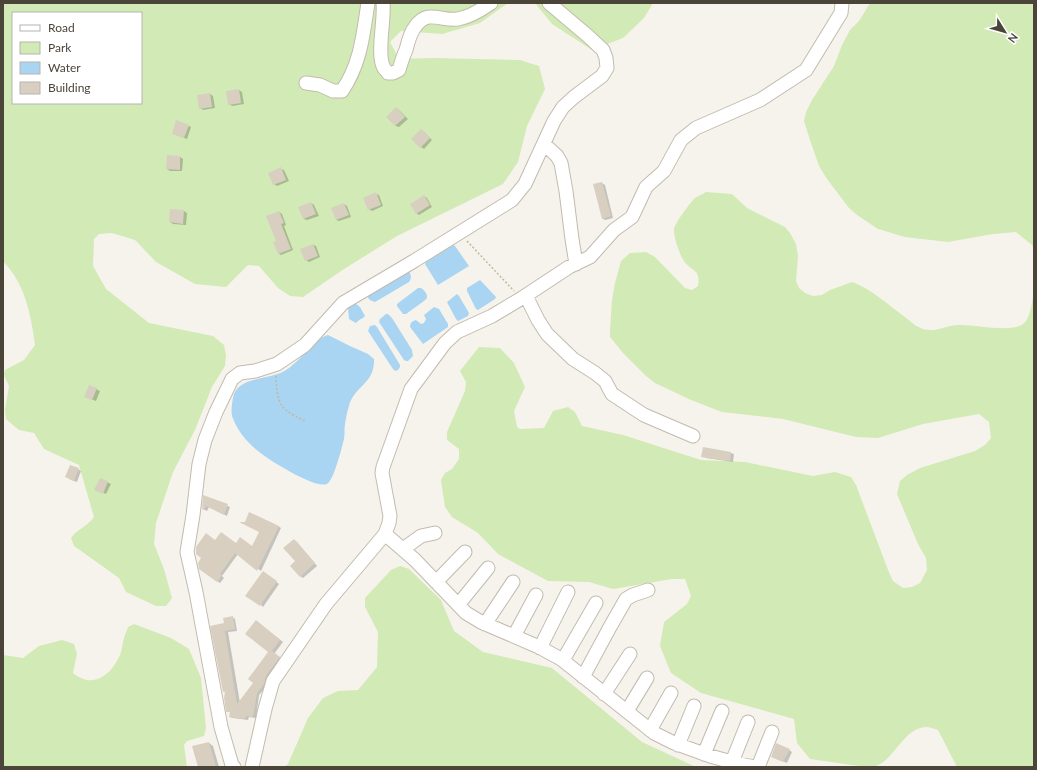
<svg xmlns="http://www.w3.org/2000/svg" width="1037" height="770" viewBox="0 0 1037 770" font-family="Lato,sans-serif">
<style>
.green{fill:#d2eab5;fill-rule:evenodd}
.water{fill:#a9d4f2}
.shadow{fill:#0003}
.building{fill:#d8cfc1}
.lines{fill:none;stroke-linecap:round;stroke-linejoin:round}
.minor-casing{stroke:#c2bbae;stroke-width:15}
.path{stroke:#c4b79f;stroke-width:1.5;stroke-dasharray:2 2;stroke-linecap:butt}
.minor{stroke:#fff;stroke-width:13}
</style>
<rect width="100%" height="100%" fill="#f6f3ec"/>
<path class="green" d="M3,3H508L480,23L442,34L401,31L390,42L399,59L433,58L520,60L539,66L545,89L527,126L518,162L503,184L397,236L344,269L303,297L290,296L278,288L259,266L248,265L226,287L195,284L156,262L135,240L112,233L99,234L94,239L93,266L106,289L149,323L213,336L224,345L226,355L225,366L212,387L195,430L173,472L156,523L154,544L164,569L172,598L166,606H156L126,592L119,578L74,546L71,538C77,529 87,527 94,517L79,465L44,449L34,433L19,430L6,419L5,410L9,386L4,375L5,370L24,360L35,345C31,314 25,284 3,261C3,255 2,249 3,244C4,238 5,236 3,231ZM13,13H141V103H13Z
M535,3H653L644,18L623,38L592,50L552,24Z
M870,3H1034V250L1032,245L1016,232L993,234L948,242L905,237L878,229L857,215L849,208L827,179L819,166L810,140L804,121L806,112L812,100L834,66L842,45L850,30L859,21Z
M706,192L732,194L747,208L785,227L790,233L796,244L798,256L796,281L799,288L805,293L813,296L822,295L830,290L852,282C872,289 888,305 905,317C910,321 916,327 923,329C935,333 947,325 959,325C974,324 1018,335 1026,321C1031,314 1032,301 1034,292V767H957L938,730C935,729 930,727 926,727C904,728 895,758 878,765C875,767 870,767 866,767L810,759L797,743L794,719L701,693L671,673L660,646L664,622L687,604L691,596L685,579H672L613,589L589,582L548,581L498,554L478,533L452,517L445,507L441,480L445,473L452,469L459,459V449L447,440V432L465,391L466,382L460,371L479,347L500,348L514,363L525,387L514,411L517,427L520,429L544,428L553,411L568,407L575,412L582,426L623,435L701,460L745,462L813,476L835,472L851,477L856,485L888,570L893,581L903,588L912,587L920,583L927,570L926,558L918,544L897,494L900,481L907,475L920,468L975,451L985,445L991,438L989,422L979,414L923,424L878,438L856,437L783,419L722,412L691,400L655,383L646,376L623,353L610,337V330L612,300L615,283L621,261L630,253L646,252L655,257L685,288L692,290L698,286C701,268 691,272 684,261C680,256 673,235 674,229C675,223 690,203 695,198C698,196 703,194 706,192Z
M400,566L409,569L441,600L454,631L483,652L552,668L642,742L696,767H284L288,764L308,718L323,698L338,691L358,690L377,667L378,632L365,607V598L391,570Z
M134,624L171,638L189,649L201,678L206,728L204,736L187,741L184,745L187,767H3V655L23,658L39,646L62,640L74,644L77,654L73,673C91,688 108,678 118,659C122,653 122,645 124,638C125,634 127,631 128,627Z"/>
<path class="water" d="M453,245L455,246L469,266L438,285L425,264L426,262Z
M409,271C411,275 412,278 409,282L375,302C371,301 368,299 367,295Z
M480,280L496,297L495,299L478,310L476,309L467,291V288Z
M418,288H421C425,291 427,293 427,298L424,301L406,314H403L397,306V304Z
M457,294L459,296L469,313L468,316L458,321L456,319L448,304L447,302Z
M355,303L360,307L365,316L363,318L359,320L356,323L349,319L348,307Z
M434,307L439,309L448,324V327L423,344L410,327C410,323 412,321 416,320L421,324L424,323L426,319L424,315Z
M386,314H388L392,318L412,350L413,356L408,361H406L404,360L379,322L380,319Z
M375,325L377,327L400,365V367L398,370L395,371L393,369L368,331L370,326Z
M328,335L350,346L368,354L374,359C375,384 354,386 349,406C347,412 346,418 345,424C344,429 345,434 344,439C342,447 334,480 327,484C321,486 312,482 307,480C298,476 290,472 282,467C261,455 241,441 232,416C231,411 232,403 233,398C236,376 272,380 286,370C301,361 312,340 328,335Z"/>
<path class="shadow" d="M239,90L242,92L244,104L232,106L229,104Z
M210,94L213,96L215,108L203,110L200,108Z
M396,108L399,110L408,119L399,127L396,126L387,117Z
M189,126L191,127L187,139L176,135Z
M421,130L424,132L432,140L424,149L421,147Z
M168,156L180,157L183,159L182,171H170L167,169Z
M281,169L284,170L289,181L277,186L274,184Z
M602,183L605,185L613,218L605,220L602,218Z
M376,194L379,195L383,206L372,211L369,209Z
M424,196L427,198L432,207L419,215L416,213Z
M311,203L314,205L319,216L307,220L304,219Z
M344,204L347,206L351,217L339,221L336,220Z
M184,211L187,213L186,225L173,224L170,222Z
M279,212L282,214L286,225L284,226L293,250L281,255L278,253L277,241Z
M313,245L316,246L320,257L309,262L306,260Z
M90,386L100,391L96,401L88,398Z
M704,448L731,453L734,454L733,462L706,458L703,456Z
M78,469L81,471L77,482L69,479Z
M100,479L111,484L106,494L99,491Z
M204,497L230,507L227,516L209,507L207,511L203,509Z
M278,526L281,528L261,571L238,554L222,576L224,578L220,583L217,581L216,541L253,547Z
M294,540L297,542L317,566L303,578L300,576L296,561Z
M266,574L279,584L263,607L261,605Z
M232,617L235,619L237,631L228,632L240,703L255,683L269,652L259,623L283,642L274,654L282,659L267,686L259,695L256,718L249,717L248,720L233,718L230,717L231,713L227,711L225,692L224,691L225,624Z
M209,743L213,746L219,767H199Z
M789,750L792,752L787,763L775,758Z"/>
<path class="building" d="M239,89L241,103L228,105L226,91Z
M210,93L212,107L199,109L197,95Z
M396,107L405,117L395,126L386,117Z
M176,120L189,125L184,138L172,134Z
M421,129L430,138L420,148L411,139Z
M167,155L180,156V170L166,169Z
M281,167L286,180L273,185L268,173Z
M602,182L611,216L602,219L593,184Z
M376,192L381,205L368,210L363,198Z
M424,195L430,205L416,214L410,204Z
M311,202L316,214L303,219L298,207Z
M344,203L349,215L336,220L331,208Z
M170,209L184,210L183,224L169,222Z
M279,211L284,223L281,224L291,249L278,254L273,242L276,241L266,216Z
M313,244L318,256L305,261L300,249Z
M89,385L97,388L92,400L84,397Z
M703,447L731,452L730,461L701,457Z
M70,465L79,468L74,481L65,477Z
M100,478L108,481L103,494L94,490Z
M203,495L228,504L224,515L206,506L204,510L202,509Z
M249,512L279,526L257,571L235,553L220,574L222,575L217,582L199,569L198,563L201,558L196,554V547L206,533L215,540L221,532L236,543L240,537L252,546L259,532L239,522H245Z
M294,539L315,563L300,577L290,566L295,561L283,548Z
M263,571L277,581L260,606L245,596Z
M233,616L235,629L225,631L237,704L253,683L248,679L268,652L245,634L256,620L280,640L272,651L280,657L266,676L264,684L257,693L253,717L246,716L245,719L229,717L230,712H226L224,698L225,692H223L210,626L224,623L223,618Z
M209,742L216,767H198L192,746Z
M776,743L790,749L783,762L771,757Z"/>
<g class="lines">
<g class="minor-casing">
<path id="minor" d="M383,3C385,20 376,55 384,68C385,70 387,71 388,73H393L399,70C401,63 403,56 406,50C408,42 410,33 415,27C428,8 442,22 458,19C470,17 481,10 491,3
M306,83L320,85L333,91H342C361,63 363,35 368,3
M544,144L557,156L561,163L566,191L572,239L576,264
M526,296L538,320L547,334L573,359L595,373L605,381L612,394L644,415L693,436
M385,534L415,560L466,613L481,622L539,647L561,659L654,733L674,743L710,756L739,764L755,767
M403,549L421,536L435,533
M436,582L465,552
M458,605L488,568
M485,624L513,582
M514,636L536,595
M540,648L568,592
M563,660L596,603
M583,677L610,627L626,599L633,595L648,590
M604,694L630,654
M627,711L647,678
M650,730L671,693
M678,745L694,706
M704,754L722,711
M732,762L748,722
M234,767L232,765L221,727L196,592L187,552L193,515L199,464L205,440L216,412L232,379L240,373L255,371L277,364L305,345L343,303L414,261L512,200L525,184L554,121L563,107L574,97L602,76L607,68L606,58L603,50L588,36L549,3
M252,767L265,709L273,681L326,604L385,534L389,523L390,516L382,473L383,467L411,389L445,343L457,332L492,316L522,298L569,267L590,257L614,230L632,217L646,187L664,171L681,140L696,128L760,100L806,70L841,13L842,3
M758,767L772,732"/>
</g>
<path class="path" d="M467,241L514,291
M276,376C276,385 277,400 283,407C286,412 299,418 305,421"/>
<use href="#minor" class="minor"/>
</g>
<rect width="1037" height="770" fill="none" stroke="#4b4439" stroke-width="8"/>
<rect x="12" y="12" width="130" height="92" fill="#ffffff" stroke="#b7b4b0"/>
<rect x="20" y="25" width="20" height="6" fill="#ffffff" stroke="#b7b4b0"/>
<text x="48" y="32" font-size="12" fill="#4b4439">Road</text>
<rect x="20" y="42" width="20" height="12" fill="#d2eab5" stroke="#b7b4b0"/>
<text x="48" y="52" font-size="12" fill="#4b4439">Park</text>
<rect x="20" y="62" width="20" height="12" fill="#a9d4f2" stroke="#b7b4b0"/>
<text x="48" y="72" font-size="12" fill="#4b4439">Water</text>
<rect x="20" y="82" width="20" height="12" fill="#d8cfc1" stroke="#b7b4b0"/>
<text x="48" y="92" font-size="12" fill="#4b4439">Building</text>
<g transform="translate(1005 32) rotate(127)" stroke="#ffffff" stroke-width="3" paint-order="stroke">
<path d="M0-3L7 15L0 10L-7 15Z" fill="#4b4439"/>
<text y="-6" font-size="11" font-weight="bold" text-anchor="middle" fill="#4b4439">N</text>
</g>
</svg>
